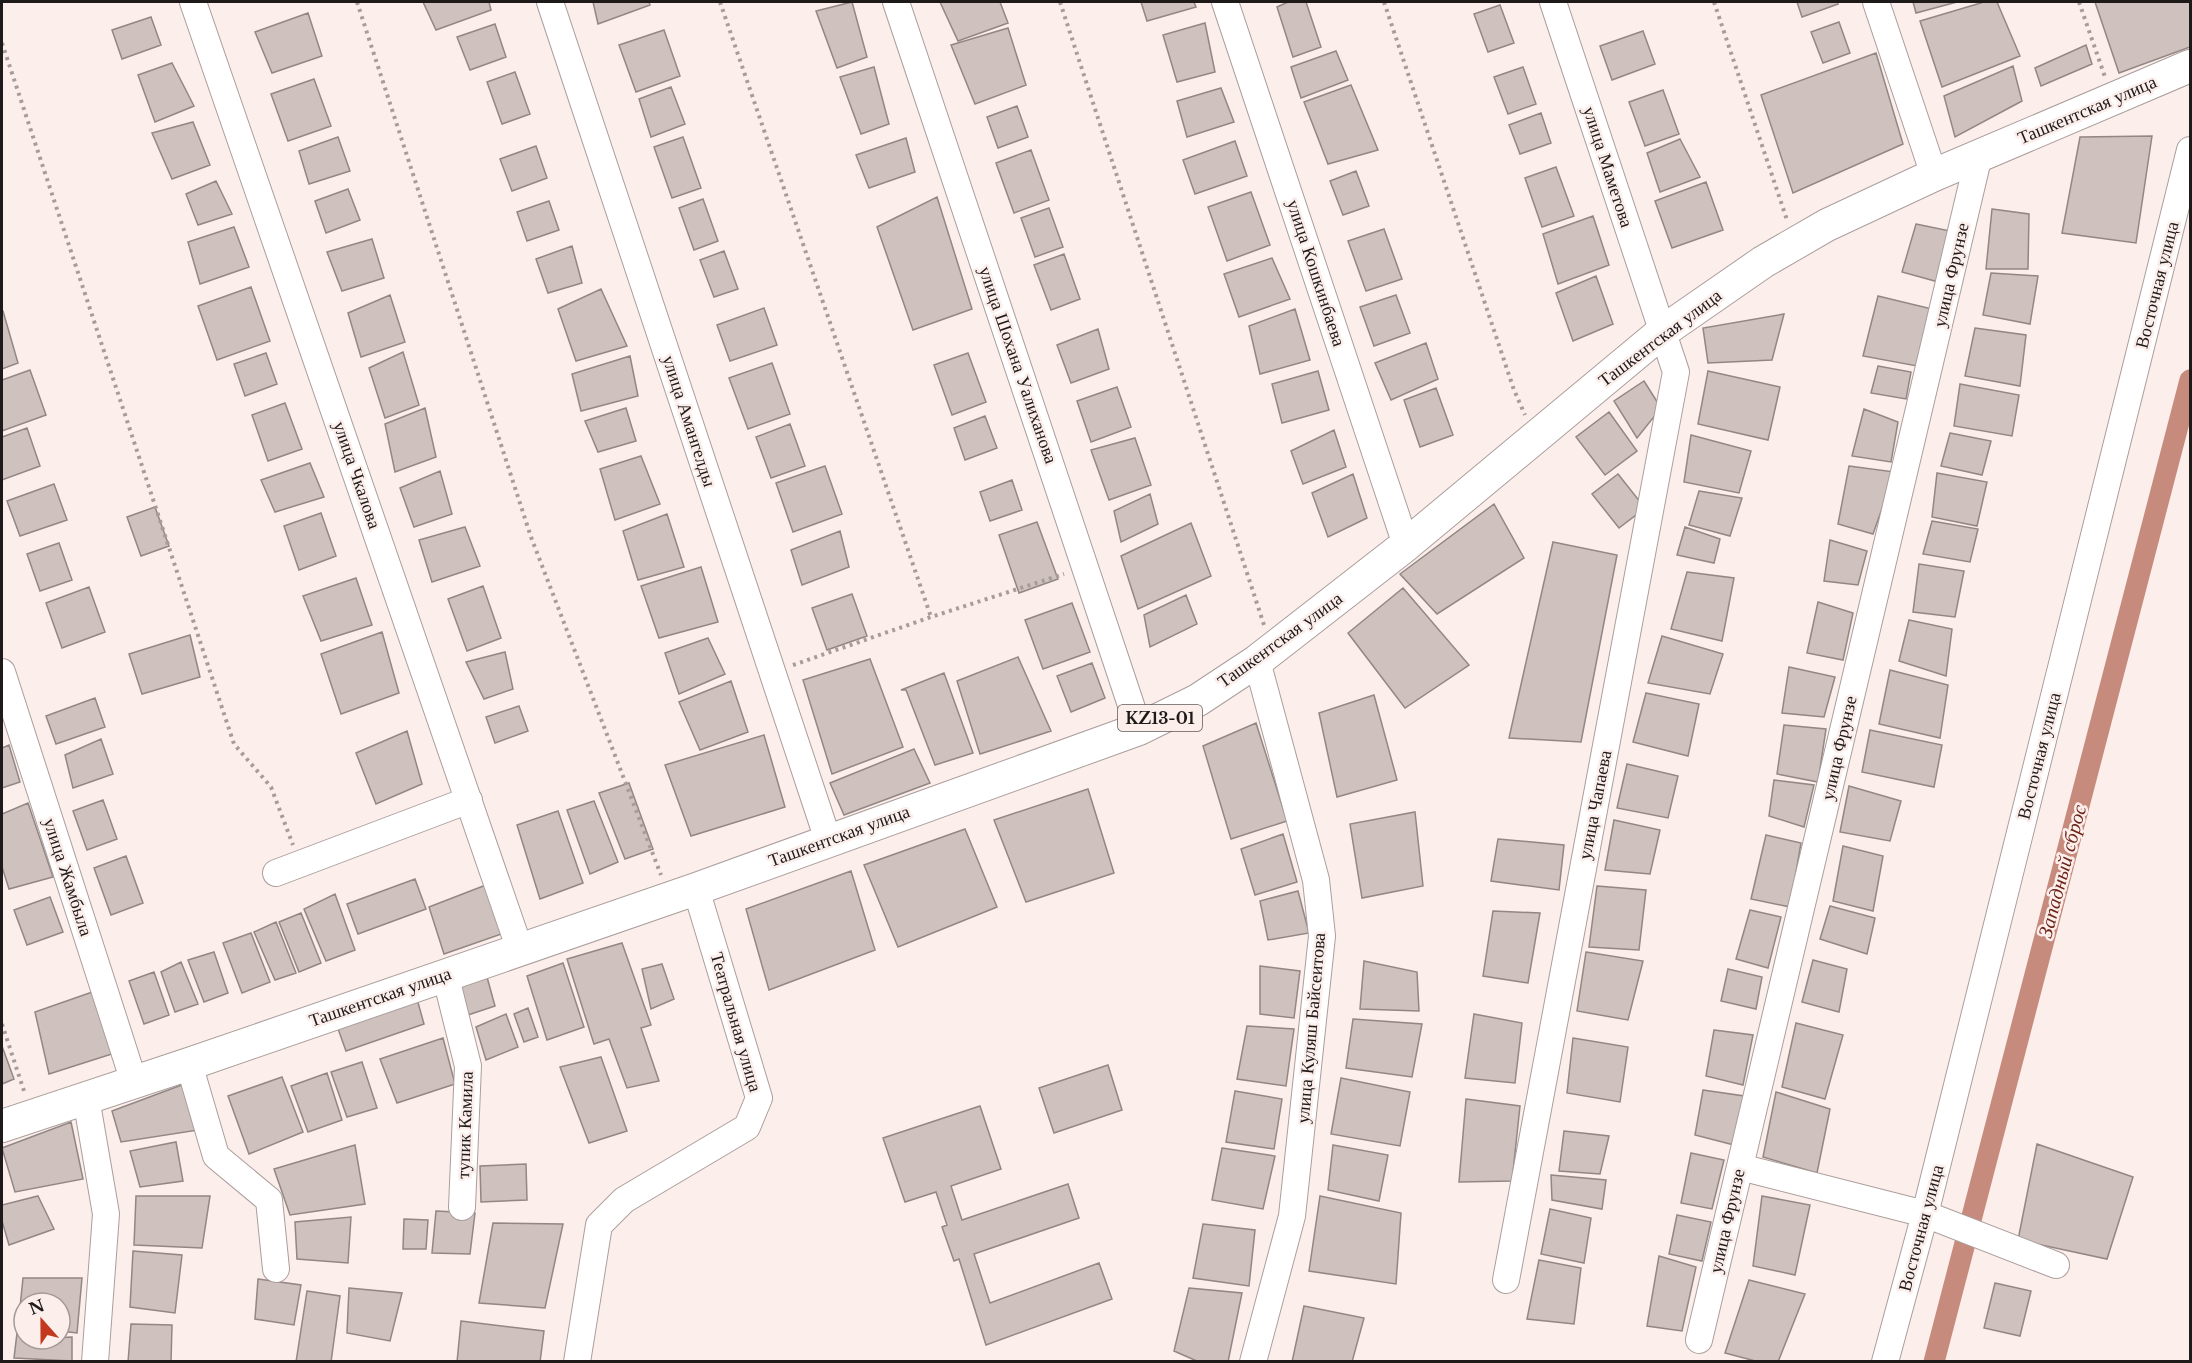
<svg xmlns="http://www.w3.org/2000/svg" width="2192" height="1363" viewBox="0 0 2192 1363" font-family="'Libre Baskerville',serif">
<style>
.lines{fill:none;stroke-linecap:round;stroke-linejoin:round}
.canal{stroke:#c78b7e;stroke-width:21}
.building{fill:#cec1be;stroke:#928784;stroke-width:1.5}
.minor-casing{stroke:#ab9e9c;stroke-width:28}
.major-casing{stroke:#ab9e9c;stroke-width:34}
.path{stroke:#a69d9b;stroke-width:4;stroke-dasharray:3 4.5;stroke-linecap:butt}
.minor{stroke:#fff;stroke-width:26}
.major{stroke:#fff;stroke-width:32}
.labels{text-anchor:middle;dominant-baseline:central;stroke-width:5;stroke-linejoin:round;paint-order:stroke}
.shield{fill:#fbeeeb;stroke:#605a58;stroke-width:1.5}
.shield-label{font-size:16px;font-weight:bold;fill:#1e1a19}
.street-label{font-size:18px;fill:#1e1a19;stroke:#fbeeeb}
.water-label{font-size:20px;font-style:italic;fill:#6d2417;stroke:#fbeeeb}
</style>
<rect width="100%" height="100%" fill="#fbeeeb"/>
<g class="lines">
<path class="canal" d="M1934,1362L2190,380"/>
</g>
<path class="building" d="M423,2H489L491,10L436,30Z
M593,2H649L650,5L598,24Z
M852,2L867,57L837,68L816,11Z
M940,2H1000L1008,23L958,41Z
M1141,2H1194L1196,7L1147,21Z
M1288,2H1306L1321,47L1293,57L1277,7Z
M1797,2H1837L1838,4L1802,17Z
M1913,2H1957L1916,13Z
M1984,2H1997L2020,56L1942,87L1920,21Z
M2095,2H2190V47L2119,73Z
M1500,5L1514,43L1488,52L1474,14Z
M308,13L322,56L272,73L255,32Z
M151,17L161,45L122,59L112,30Z
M1839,22L1850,53L1823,63L1811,32Z
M1205,23L1215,72L1177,82L1163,35Z
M495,24L506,57L470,70L457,37Z
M1008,28L1026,85L975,104L951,45Z
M664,30L680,76L636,92L619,45Z
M1643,31L1655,64L1612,80L1600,46Z
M2086,45L2092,64L2041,86L2035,68Z
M1336,51L1348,80L1301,98L1291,67Z
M1876,53L1903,144L1793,193L1761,95Z
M172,63L194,106L155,122L138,75Z
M2013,66L2022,101L1955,137L1944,96Z
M874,67L889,124L861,134L840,77Z
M1523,67L1536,104L1508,114L1494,77Z
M515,72L530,114L502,124L487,82Z
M314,79L331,126L288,141L271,94Z
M1351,85L1378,150L1328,164L1304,102Z
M671,87L685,124L651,137L639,99Z
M1221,88L1234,122L1187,137L1177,101Z
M1663,90L1679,134L1645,146L1629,102Z
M1017,106L1028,137L998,148L987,117Z
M1541,113L1551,143L1520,154L1509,125Z
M193,122L210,165L172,179L152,133Z
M2152,136L2136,243L2062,233L2080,137Z
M338,137L350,171L309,184L299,151Z
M683,137L701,188L672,198L654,147Z
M906,138L915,172L869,188L856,155Z
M1680,139L1700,177L1660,192L1647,153Z
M1235,141L1247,176L1195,194L1183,160Z
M536,146L547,178L512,191L500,159Z
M1031,150L1049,200L1014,213L996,163Z
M1556,167L1574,216L1542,227L1525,178Z
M1356,171L1369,206L1343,215L1330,181Z
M216,181L232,214L198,225L186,194Z
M1706,182L1723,230L1672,248L1655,201Z
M348,189L360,220L326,233L315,201Z
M1251,192L1270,245L1227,261L1208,207Z
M937,197L972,309L913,330L877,227Z
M703,199L718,241L694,250L679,208Z
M549,201L559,230L527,241L517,212Z
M1049,208L1063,247L1035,257L1021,218Z
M1992,209L2029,214L2028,269H1986Z
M1593,216L1609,265L1558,284L1543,234Z
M1916,224L1955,232L1942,283L1902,272Z
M234,227L249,267L200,284L188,242Z
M1384,229L1402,279L1366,291L1348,241Z
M372,239L384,278L342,291L327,252Z
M572,246L582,283L548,293L536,259Z
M724,251L738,289L714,297L700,260Z
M1064,254L1080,299L1051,310L1034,265Z
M1272,258L1290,299L1239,317L1224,274Z
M1991,273L2038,276L2030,324L1983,315Z
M1596,276L1613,324L1573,341L1556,293Z
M251,287L270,341L217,360L198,306Z
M601,289L627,346L576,361L558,309Z
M390,295L405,342L361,357L348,313Z
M1396,295L1410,333L1374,346L1360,307Z
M1878,296L1932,309L1917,366L1863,356Z
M764,308L777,345L730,361L717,325Z
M1295,309L1310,360L1260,374L1249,326Z
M2,311H3L18,363L2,369Z
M1784,314L1772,360L1708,363L1703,328Z
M1975,328L2026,335L2020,386L1965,376Z
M1098,329L1109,369L1071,383L1057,345Z
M1426,343L1438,379L1391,400L1375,363Z
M403,352L419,405L385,418L369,368Z
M266,353L277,384L245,396L234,364Z
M968,353L986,402L952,415L934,365Z
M630,356L638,396L581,411L572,374Z
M772,363L790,414L748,429L729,378Z
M1878,366L1911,372L1906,399L1871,393Z
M30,370L46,415L2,431V380Z
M1318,371L1329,410L1282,423L1272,384Z
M1708,371L1780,387L1768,440L1698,424Z
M1644,381L1661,408L1637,438L1614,401Z
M1960,384L2019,395L2012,436L1954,426Z
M1117,387L1131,427L1091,442L1077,401Z
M1436,388L1453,435L1420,447L1404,400Z
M285,403L302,449L268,461L252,415Z
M425,408L436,457L395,472L385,424Z
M626,408L636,441L598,452L585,421Z
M1864,409L1898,422L1891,462L1852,456Z
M1609,412L1637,451L1605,475L1576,437Z
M985,416L997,448L965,460L954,428Z
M790,424L805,466L771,478L756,437Z
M27,428L40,466L2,480V437Z
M1334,430L1346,467L1303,484L1291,451Z
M1950,433L1991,441L1982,475L1941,466Z
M1691,435L1751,451L1739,493L1684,482Z
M1135,438L1151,485L1109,500L1091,450Z
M641,456L660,504L615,520L600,469Z
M310,463L324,497L275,512L261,480Z
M825,466L842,514L793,532L776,483Z
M1849,466L1895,472L1873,534L1838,524Z
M440,471L452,514L414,527L400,488Z
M1937,473L1987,482L1977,526L1932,517Z
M1353,474L1367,518L1328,537L1312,493Z
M1618,474L1645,508L1619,528L1592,494Z
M1012,480L1022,510L990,521L980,492Z
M54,484L67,520L20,536L7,501Z
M1699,491L1742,498L1730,536L1689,525Z
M1150,494L1158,524L1121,542L1114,511Z
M1494,504L1524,558L1437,614L1400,574Z
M155,507L169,546L141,556L127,517Z
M321,513L336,556L299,570L284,526Z
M667,514L684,567L638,580L623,531Z
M1932,521L1978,529L1970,562L1923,554Z
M1037,522L1058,579L1019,593L999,535Z
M1191,523L1211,576L1138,609L1121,556Z
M465,527L480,566L432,582L419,540Z
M1685,527L1720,539L1714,563L1677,555Z
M840,531L849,567L802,585L791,550Z
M1830,540L1867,551L1858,585L1824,581Z
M1553,542L1617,555L1581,742L1509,738Z
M59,543L72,580L40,591L27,554Z
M1919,564L1964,571L1955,617L1913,612Z
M701,567L718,622L659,638L641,586Z
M1687,572L1734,578L1722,641L1671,629Z
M356,578L372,625L321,641L303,596Z
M483,586L501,638L467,651L448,599Z
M89,587L105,632L62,648L46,603Z
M1403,588L1469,665L1405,708L1348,633Z
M852,594L867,636L827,650L812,608Z
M1186,595L1197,624L1150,647L1144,615Z
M1818,602L1853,613L1843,660L1807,653Z
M1072,603L1090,652L1043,669L1025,620Z
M1909,620L1952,629L1946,676L1899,661Z
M382,632L399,693L341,714L321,654Z
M190,635L200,677L142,694L129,654Z
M1662,636L1723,654L1710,694L1648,683Z
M708,638L725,674L679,694L665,653Z
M505,652L513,689L484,699L466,662Z
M1018,657L1051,731L980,754L957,681Z
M870,659L903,747L832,774L803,680Z
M1092,663L1105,698L1071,712L1057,676Z
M1789,667L1835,677L1824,717L1782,713Z
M1890,670L1948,685L1940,738L1879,724Z
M944,673L973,753L935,765L906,690H901Z
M731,681L748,732L700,750L679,702Z
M1646,693L1699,704L1688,756L1633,742Z
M1374,695L1397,780L1337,797L1319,713Z
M95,698L105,727L56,744L46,716Z
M519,706L528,731L495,743L486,717Z
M1256,723L1287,821L1231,839L1203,746Z
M1784,725L1826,729L1818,782L1777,774Z
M1870,730L1942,745L1934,787L1862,772Z
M407,731L422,784L376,804L356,753Z
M764,735L785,807L691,836L665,765Z
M101,739L113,774L73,788L65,755Z
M9,745L20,782L2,788V748Z
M914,749L930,783L844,815L830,783Z
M1627,764L1678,776L1668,818L1617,808Z
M1774,780L1814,785L1804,827L1769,816Z
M629,783L653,849L625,859L599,793Z
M1849,786L1901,801L1890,841L1840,832Z
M1088,789L1114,873L1026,902L994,820Z
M103,800L117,839L87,850L73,811Z
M594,801L618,862L590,874L567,810Z
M28,803L53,877L9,889L2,867V814Z
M558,811L583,883L540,899L517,825Z
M1415,812L1423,886L1362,898L1350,824Z
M1614,820L1660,830L1650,874L1605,870Z
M965,829L997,907L898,947L864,865Z
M1283,834L1297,882L1255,895L1241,849Z
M1766,835L1801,843L1790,907L1751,899Z
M1498,839L1564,845L1559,890L1491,881Z
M1843,846L1883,856L1873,911L1833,901Z
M126,856L143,903L111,915L94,868Z
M851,871L875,950L769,990L746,909Z
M415,879L426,909L358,934L347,904Z
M491,883L510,931L444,954L429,907Z
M1597,886L1646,890L1639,950L1589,947Z
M1298,891L1309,933L1268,940L1260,901Z
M335,894L355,950L326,961L304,909Z
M50,897L63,932L27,945L14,910Z
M1830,906L1875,918L1867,954L1820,939Z
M1750,910L1781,917L1768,968L1736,959Z
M1493,911L1540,913L1528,983L1483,976Z
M301,913L321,963L299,972L279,922Z
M276,922L296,973L275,980L254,932Z
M251,933L270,982L242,993L223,943Z
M622,943L651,1025L641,1028L659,1081L627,1088L609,1039L594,1044L567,959Z
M214,952L228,993L204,1002L188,960Z
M1586,952L1643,961L1628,1020L1577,1011Z
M1813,960L1847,969L1839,1012L1802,1002Z
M1364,961L1417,972L1419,1011L1360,1009Z
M181,962L198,1004L175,1012L161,972Z
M563,963L584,1027L547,1040L527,976Z
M662,964L674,999L651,1009L642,969Z
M1260,966L1300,971L1294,1018L1260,1014Z
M1728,969L1762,977L1756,1009L1721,1001Z
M154,972L169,1015L144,1024L129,981Z
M487,977L495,1006L465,1016L457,988Z
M98,990L118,1052L49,1074L35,1012Z
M417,999L424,1024L346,1051L337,1026Z
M528,1008L538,1037L524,1042L514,1014Z
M506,1014L518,1047L486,1060L476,1027Z
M1474,1014L1522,1023L1515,1083L1465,1078Z
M1353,1019L1422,1024L1412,1077L1346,1068Z
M1796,1023L1843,1035L1825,1099L1782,1087Z
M1247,1026L1294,1029L1286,1086L1237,1079Z
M1714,1030L1753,1035L1743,1085L1706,1076Z
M443,1038L455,1084L397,1103L380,1059Z
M1573,1038L1628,1047L1620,1102L1567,1093Z
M2,1046L14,1079L2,1084Z
M601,1057L627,1131L589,1143L560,1067Z
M362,1062L377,1108L347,1117L331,1072Z
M1108,1065L1122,1110L1054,1133L1039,1088Z
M327,1073L342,1120L308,1132L291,1086Z
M282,1077L303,1132L249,1154L228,1096Z
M1341,1078L1410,1092L1400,1146L1331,1134Z
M187,1083L205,1129L121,1142L112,1111Z
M1703,1090L1744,1096L1734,1145L1695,1135Z
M1235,1091L1282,1099L1274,1149L1226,1142Z
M1776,1092L1830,1109L1817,1173L1763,1157Z
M1466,1099L1520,1106L1512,1181L1459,1182Z
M980,1106L1001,1169L951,1186L962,1220L1068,1184L1079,1218L974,1254L990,1303L1099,1263L1112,1299L986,1345L959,1259L954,1261L942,1227L947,1225L936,1192L905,1202L883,1138Z
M71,1122L83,1179L15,1192L2,1148Z
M1564,1131L1609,1136L1600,1174L1559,1171Z
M176,1142L183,1181L140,1187L130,1151Z
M2037,1144L2133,1177L2107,1259L2018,1240Z
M355,1145L365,1204L290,1215L274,1169Z
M1333,1145L1388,1155L1379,1201L1328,1190Z
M1222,1148L1275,1156L1263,1209L1212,1200Z
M1691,1153L1724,1160L1712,1209L1681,1203Z
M526,1164L527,1200L481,1202L480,1166Z
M1551,1175L1606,1180L1602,1209L1552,1200Z
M38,1196L54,1229L9,1245L2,1221V1205Z
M136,1196H210L202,1248L134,1245Z
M1320,1196L1401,1213L1396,1284L1309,1271Z
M1762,1196L1810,1205L1795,1275L1753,1266Z
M1550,1209L1591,1218L1584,1263L1541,1254Z
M436,1211L475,1213L470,1254L432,1253Z
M1677,1215L1711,1222L1702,1261L1669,1254Z
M351,1217L348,1263L297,1259L295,1222Z
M404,1219L428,1220L426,1249H403Z
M493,1223L563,1224L545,1308L479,1303Z
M1203,1224L1255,1230L1249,1286L1193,1278Z
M133,1251L182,1255L175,1313L130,1307Z
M1659,1256L1696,1267L1682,1331L1647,1326Z
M1539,1260L1581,1268L1574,1324L1527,1319Z
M23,1278H82L77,1333L60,1331V1303H24V1327H18Z
M258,1279L301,1285L294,1325L255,1319Z
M1749,1280L1805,1294L1778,1362H1759L1725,1353Z
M1995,1283L2031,1291L2020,1336L1984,1328Z
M349,1288L402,1293L390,1341L347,1333Z
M1189,1288L1242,1293L1228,1362H1199L1174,1351Z
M307,1291L340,1296L331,1362H296Z
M1304,1306L1364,1318L1352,1362H1292Z
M461,1321L544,1331L540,1362H457Z
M131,1324L172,1325L171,1362H128Z
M17,1333H24V1339L72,1337V1361L14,1358Z"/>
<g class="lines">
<g class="minor-casing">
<path id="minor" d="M193,2L520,950
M550,2L828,840
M896,2L1139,729
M1225,2L1406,545
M1876,2L1934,175
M2,672L134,1082
M276,873L469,800
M445,974L468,1066L462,1207
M189,1064L216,1156L269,1200L276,1269
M86,1098L106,1214L95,1362
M1740,1167L1925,1214L2056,1265
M1506,1280L1676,372L1553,2
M1699,1340L1979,155
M577,1362L599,1225L624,1200L747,1127L759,1098L696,889
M1253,1362L1292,1216L1322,936L1316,880L1257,661
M1885,1362L1925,1214L2190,150"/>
</g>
<g class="major-casing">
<path id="major" d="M2,1126L189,1064L696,889L1139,729L1198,700L1257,661L1406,545L1662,332L1763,262L1827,225L1934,175L2190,66"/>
</g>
<path class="path" d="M357,2L531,537L661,875
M720,2L931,617
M1060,2L1264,625
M1384,2L1514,390L1525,415
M1714,2L1787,220
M2079,2L2105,77
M2,43L234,744L271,787L293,845
M793,665L931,617L1064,574
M2,1024L25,1094"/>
<use href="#minor" class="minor"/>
<use href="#major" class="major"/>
</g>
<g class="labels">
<rect class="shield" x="1118" y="705" width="84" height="26" rx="4.5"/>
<g class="shield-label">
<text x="1160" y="718">KZ13-01</text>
</g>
<g class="street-label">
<text transform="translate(2087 110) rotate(-23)">Ташкентская улица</text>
<text transform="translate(1608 167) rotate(72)">улица Маметова</text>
<text transform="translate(1316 273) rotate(72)">улица Кошкинбаева</text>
<text transform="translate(1951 275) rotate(-77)">улица Фрунзе</text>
<text transform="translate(2157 285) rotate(-76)">Восточная улица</text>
<text transform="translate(1660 338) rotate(-37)">Ташкентская улица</text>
<text transform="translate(1018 365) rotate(71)">улица Шохана Уалиханова</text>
<text transform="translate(689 421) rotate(72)">улица Амангелды</text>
<text transform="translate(357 475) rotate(71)">улица Чкалова</text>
<text transform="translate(1280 640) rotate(-36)">Ташкентская улица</text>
<text transform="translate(1839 748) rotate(-77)">улица Фрунзе</text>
<text transform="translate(2039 756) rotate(-76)">Восточная улица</text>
<text transform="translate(1595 805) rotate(-79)">улица Чапаева</text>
<text transform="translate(839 836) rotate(-20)">Ташкентская улица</text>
<text transform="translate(68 877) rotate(72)">улица Жамбыла</text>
<text transform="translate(380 997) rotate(-19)">Ташкентская улица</text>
<text transform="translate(736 1022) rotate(74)">Театральная улица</text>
<text transform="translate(1311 1028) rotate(-85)">улица Куляш Байсеитова</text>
<text transform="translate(465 1125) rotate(-88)">тупик Камила</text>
<text transform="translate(1727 1221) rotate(-77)">улица Фрунзе</text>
<text transform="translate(1921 1228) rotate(-75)">Восточная улица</text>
</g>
<g class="water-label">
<text transform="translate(2062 871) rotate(-75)">Западный сброс</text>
</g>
</g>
<rect width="2192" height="1363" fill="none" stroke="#1e1a19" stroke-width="6"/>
<g transform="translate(42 1321) rotate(339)"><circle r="28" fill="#fbeeeb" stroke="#a39997" stroke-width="1.5"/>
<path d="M0-4.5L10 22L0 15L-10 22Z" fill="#c3381e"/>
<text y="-9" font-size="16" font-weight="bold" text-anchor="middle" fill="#1e1a19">N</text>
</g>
</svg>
